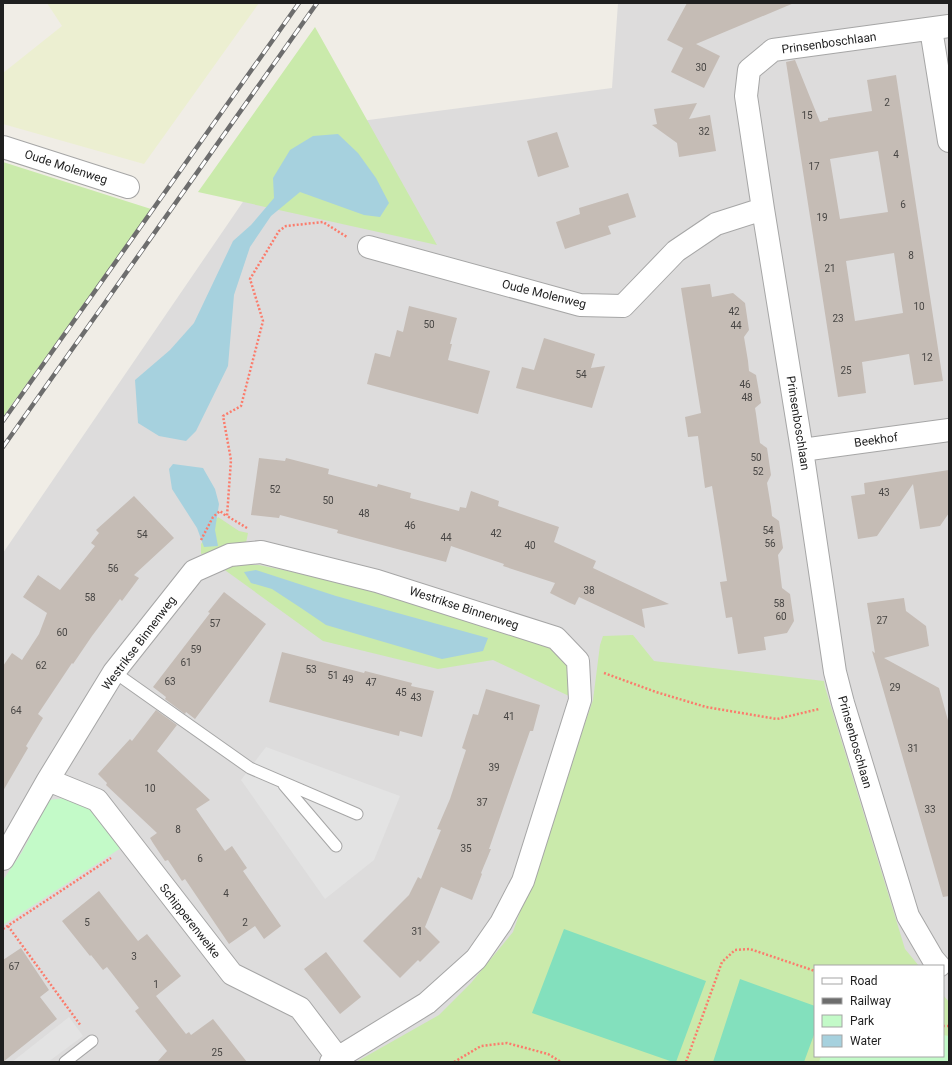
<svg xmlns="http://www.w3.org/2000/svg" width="952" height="1065" viewBox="0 0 952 1065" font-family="Roboto,sans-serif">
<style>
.residential{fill:#dddcdc;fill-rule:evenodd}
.farmland{fill:#ecefd1}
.grass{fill:#caeaab}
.park{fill:#c3fac8}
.pitch{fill:#83e0bd}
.parking{fill:#e3e3e3}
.water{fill:#a6d1de}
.building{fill:#c5bcb5;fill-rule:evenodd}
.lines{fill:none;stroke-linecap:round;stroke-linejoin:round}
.lane-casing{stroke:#a6a6a6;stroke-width:13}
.street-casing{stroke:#a6a6a6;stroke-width:24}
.path{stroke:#fb7c6c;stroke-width:2.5;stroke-dasharray:2 2;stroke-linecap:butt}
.lane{stroke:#fff;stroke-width:11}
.street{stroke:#fff;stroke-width:22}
.rail-casing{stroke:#6d6d6d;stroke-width:4.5}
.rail{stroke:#fff;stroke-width:3;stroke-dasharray:9;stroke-linecap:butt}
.labels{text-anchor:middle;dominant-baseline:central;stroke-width:4;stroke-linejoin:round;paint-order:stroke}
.number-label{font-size:10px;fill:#484644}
.street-label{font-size:12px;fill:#1f1f1f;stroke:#fff}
</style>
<rect width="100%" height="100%" fill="#f0ede6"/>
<path class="residential" d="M618,3H949V1062H3V553L292,130L612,88ZM815,966H943V1056H815Z"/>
<path class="farmland" d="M47,3H259L144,164L3,124V73L62,26Z"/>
<path class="grass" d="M315,27L437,245L198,192Z
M3,162L151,209L3,417Z
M218,517L239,531L248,533L246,543L223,550L201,554V544Z
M238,565H259L331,580L393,596L554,648L567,664L572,683L569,696L493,660L438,669L323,641L222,568Z
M633,635L654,661L824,681L825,687L905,949L919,966H815V1056H943V995L949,1002V1062H356L439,1015L471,983L513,932L593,700L600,645L603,636Z"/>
<path class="park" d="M74,797L94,806L124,846L3,925V880L22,852L49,800Z
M943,1035L949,1036V1062H819L821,1056H943Z"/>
<path class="pitch" d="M564,929L706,981L676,1062H673L532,1013Z
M740,979L815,1006V1032L804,1062H713Z"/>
<path class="parking" d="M266,747L400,796L374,860L325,899L241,780Z
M69,1017L83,1036L48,1062H12Z"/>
<path class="water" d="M338,134L358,153L376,178L389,203L380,217L364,215L300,192L271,216L250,247L234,295L228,366L196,431L186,441L159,436L138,423L135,380L170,350L194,323L233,241L251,225L274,198L273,178L290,150L313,136Z
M173,464L203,468L215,489L219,504L215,530L218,546L204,547L197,528L172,489L169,469Z
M256,570L336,596L488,638L483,651L442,659L326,625L301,608L272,589L251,583L244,572Z"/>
<path class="building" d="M687,3H794L696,44L720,56L704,88L671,72L683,48L667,40Z
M795,60L820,122L828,120V118L872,111L867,80L896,75L943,381L914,385L909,354L886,358L862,362L866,393L838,397L786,62ZM878,151L888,212L840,219L830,159ZM894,253L903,313L855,321L846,261Z
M697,103L689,119L710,115L716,151L679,157L677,143L652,125L657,124L654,109Z
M557,132L569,167L538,177L527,141Z
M628,193L636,217L608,226L611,234L565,249L556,222L580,214L579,208Z
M710,284L712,297L733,293L745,303L749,330L744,337L748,361L749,371L756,375L761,403L755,408L756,414L760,443L767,448L771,475L767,483L771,507L772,516L779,521L783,548L778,555L782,588L790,594L794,621L787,633L764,637L766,650L738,654L732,617L726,618L720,582L727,581L712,486L705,488L698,436L688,437L685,417L701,413L681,288Z
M409,306L457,318L450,344H452L448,360L490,371L478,414L367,384L375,353L390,357L397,330L403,332Z
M544,338L595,354L591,368L605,366L592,408L516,388L522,367L534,370Z
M259,458L285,461L286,458L329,469L328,474L377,487L378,484L411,493L410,498L459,511L460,507L466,508L471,491L499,501L498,506L559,527L554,542L596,561L593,568L669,604L642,609L645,628L579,597L575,605L570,603L550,593L555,583L503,566L504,564L451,546L446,562L337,533L338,530L280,515L279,518L251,515Z
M949,470V513L940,526L920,529L913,484L877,536L858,539L851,496L865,494L864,483Z
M134,496L174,538L134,575L139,578L122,601L120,599L92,636L73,664L72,663L38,714L43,718L26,746L28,748L3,791V666L12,653L22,660L39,634L47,613L23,597L38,575L60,590L95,546L91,543L99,533L96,530Z
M224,592L266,624L195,719L186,712L185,714L165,699L166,697L153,687L210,613L208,612Z
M904,598L906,611L926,626L929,646L884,658L939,688L949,724V896L943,897L872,651L875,653L867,603Z
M282,652L364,673L365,671L412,683L411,686L434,691L422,737L400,731L399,736L269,702Z
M486,689L540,705L533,731H530L489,849H491L481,873L482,874L472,900L441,887L425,927L440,942L420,962L418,960L400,978L363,941L409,895L418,877L421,879L441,830L437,829L450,799L466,750L462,748L473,714L478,715Z
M156,710L177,725L157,751L210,800L196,809L225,851L232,846L247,868L243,871L281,926L264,939L255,926L229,944L185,879L182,881L168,860L165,861L153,843L150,838L157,833L106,785L107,783L98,774L130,739L132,741Z
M99,891L138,941L147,934L181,976L156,996L186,1034L189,1032L191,1035L213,1019L247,1062H157L167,1051L135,1011L139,1008L107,967L103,970L91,955L90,956L62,921Z
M21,948L49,990L40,997L57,1019L3,1062V960Z
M326,952L361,997L340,1014L304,969Z"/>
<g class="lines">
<g class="lane-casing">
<path id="lane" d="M114,672L250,768L357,814
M284,785L336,846
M65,1062L92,1041"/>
</g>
<g class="street-casing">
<path id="street" d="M931,29L949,141
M3,147L128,187
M369,247L580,305L623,306L676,251L716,224L763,209
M802,450L949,430
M48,780L97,800L232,974L300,1008L338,1058
M3,859L48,780L114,672L194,571L230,555L261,552L377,581L556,638L578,661L580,700L523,881L501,923L476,959L427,1003L331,1062
M939,966L933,959L908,916L843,703L835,672L802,450L763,209L746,96L749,70L773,50L949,26"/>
</g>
<path class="path" d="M247,528L227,516L231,460L223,416L241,406L263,321L250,279L279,231L286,226L323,222L347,237
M201,540L213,517L220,511L226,516
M604,673L656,692L706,707L777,719L819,709
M8,926L81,1026
M3,929L111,858
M943,1026H949
M454,1062L481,1046L507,1043L548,1054L561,1062
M686,1062L722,962L735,950L750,949L815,971"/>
<use href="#lane" class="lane"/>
<use href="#street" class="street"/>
<g class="rail-casing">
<path id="rail" d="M3,421L299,3
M3,447L317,3"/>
</g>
<use href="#rail" class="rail"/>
</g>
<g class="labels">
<g class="number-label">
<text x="701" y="67">30</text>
<text x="887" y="102">2</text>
<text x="807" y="115">15</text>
<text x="704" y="131">32</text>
<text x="896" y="154">4</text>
<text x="814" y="166">17</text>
<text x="903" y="204">6</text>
<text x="822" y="217">19</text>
<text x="911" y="255">8</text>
<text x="830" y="268">21</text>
<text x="919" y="306">10</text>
<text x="734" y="311">42</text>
<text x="838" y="318">23</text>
<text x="429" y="324">50</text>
<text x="736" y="325">44</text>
<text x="927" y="357">12</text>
<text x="846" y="370">25</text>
<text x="581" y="374">54</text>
<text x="745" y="384">46</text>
<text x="747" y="397">48</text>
<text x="756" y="457">50</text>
<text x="758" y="471">52</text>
<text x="275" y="489">52</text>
<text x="884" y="492">43</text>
<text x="328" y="500">50</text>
<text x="364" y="513">48</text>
<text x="410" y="525">46</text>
<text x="768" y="530">54</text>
<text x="496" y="533">42</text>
<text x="142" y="534">54</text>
<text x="446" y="537">44</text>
<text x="770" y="543">56</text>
<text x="530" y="545">40</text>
<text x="113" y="568">56</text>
<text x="589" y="590">38</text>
<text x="90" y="597">58</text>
<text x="779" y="603">58</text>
<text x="781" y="616">60</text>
<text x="882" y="620">27</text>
<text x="215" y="623">57</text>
<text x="62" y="632">60</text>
<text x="196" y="649">59</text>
<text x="186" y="662">61</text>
<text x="41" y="665">62</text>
<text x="311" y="669">53</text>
<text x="333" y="675">51</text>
<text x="348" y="679">49</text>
<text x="170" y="681">63</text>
<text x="371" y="682">47</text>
<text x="895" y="687">29</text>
<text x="401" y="692">45</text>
<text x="416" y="697">43</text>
<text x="16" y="710">64</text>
<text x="509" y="716">41</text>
<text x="913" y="748">31</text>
<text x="494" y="767">39</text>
<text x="150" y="788">10</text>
<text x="482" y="802">37</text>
<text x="930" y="809">33</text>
<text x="178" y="829">8</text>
<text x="466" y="848">35</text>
<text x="200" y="858">6</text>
<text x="226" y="893">4</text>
<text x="87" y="922">5</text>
<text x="245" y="922">2</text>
<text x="417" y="931">31</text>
<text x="134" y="956">3</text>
<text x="14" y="966">67</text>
<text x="156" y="984">1</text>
<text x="217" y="1052">25</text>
</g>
<g class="street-label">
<text transform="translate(829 43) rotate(-8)">Prinsenboschlaan</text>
<text transform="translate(66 167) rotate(18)">Oude Molenweg</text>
<text transform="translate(544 294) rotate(14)">Oude Molenweg</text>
<text transform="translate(798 423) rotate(81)">Prinsenboschlaan</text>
<text transform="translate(876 440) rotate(-8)">Beekhof</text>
<text transform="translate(464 608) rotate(18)">Westrikse Binnenweg</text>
<text transform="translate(139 643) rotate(-53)">Westrikse Binnenweg</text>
<text transform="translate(855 742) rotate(74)">Prinsenboschlaan</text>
<text transform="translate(190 921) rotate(52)">Schipperenweike</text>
</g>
</g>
<rect width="952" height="1065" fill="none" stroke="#1f1f1f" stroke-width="8"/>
<rect x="814" y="965" width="130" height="92" fill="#ffffff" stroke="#a5a5a5"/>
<rect x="822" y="978" width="20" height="6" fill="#ffffff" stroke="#a5a5a5"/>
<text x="850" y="985" font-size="12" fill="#1f1f1f">Road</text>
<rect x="822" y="998" width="20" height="6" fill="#6d6d6d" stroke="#a5a5a5"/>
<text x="850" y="1005" font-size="12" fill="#1f1f1f">Railway</text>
<rect x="822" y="1015" width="20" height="12" fill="#c3fac8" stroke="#a5a5a5"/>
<text x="850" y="1025" font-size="12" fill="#1f1f1f">Park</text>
<rect x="822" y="1035" width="20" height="12" fill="#a6d1de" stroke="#a5a5a5"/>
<text x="850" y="1045" font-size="12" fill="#1f1f1f">Water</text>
</svg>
